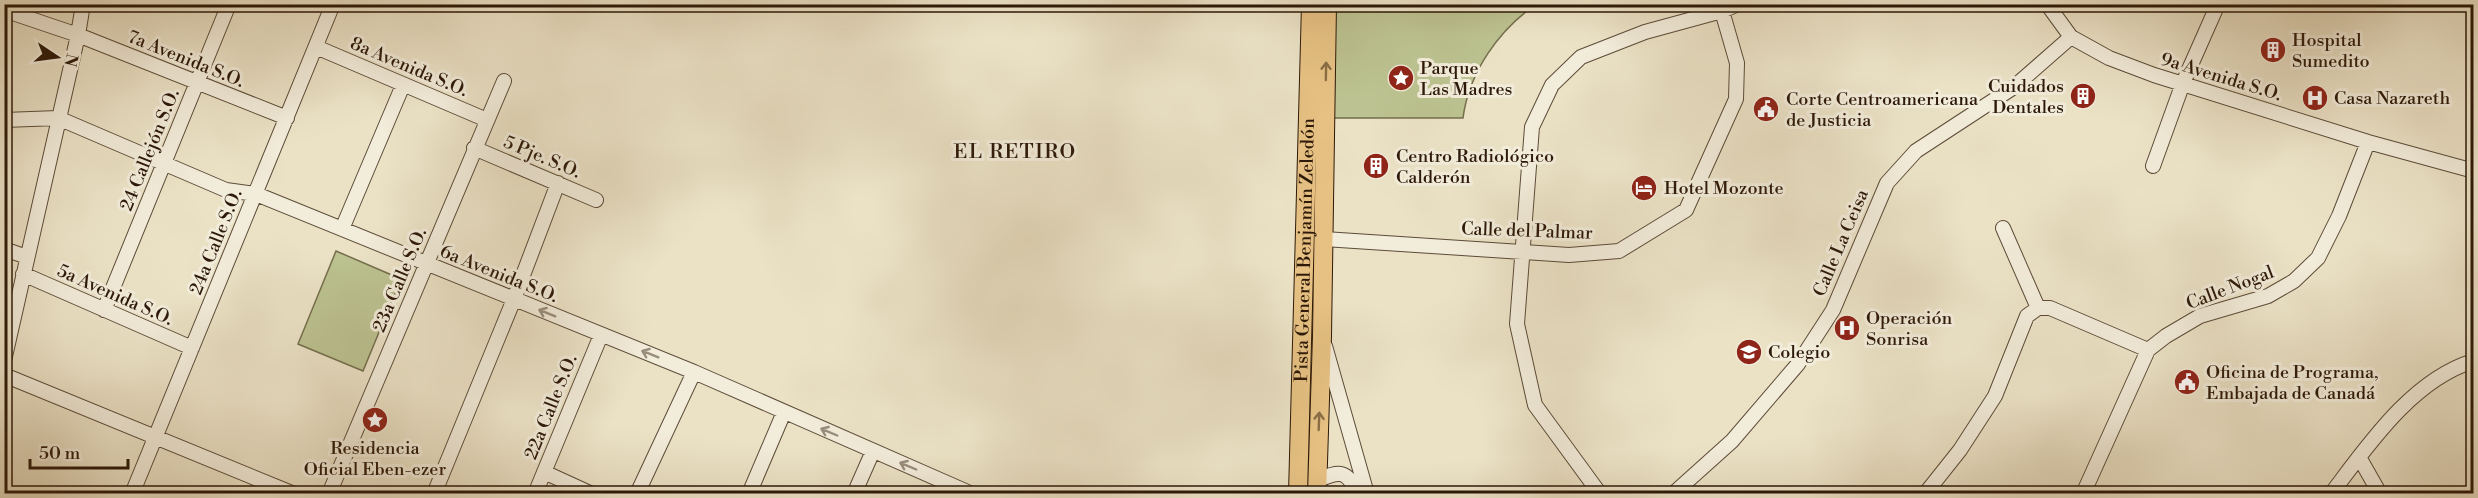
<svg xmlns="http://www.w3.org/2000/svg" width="2478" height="498" viewBox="0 0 2478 498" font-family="'Libre Bodoni',serif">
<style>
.green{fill:#bcc291;stroke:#746e4c;stroke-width:1.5}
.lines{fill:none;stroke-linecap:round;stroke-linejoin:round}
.minor-casing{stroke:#5c4b38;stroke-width:16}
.major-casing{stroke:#2d1908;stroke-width:20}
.minor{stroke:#f2ecda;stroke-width:14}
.major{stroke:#e6c183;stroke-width:18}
.oneway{stroke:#8a6d46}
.oneway2{stroke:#998d7c}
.labels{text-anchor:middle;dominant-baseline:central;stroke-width:6;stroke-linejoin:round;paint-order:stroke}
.poi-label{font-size:18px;fill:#2d1908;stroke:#f2ecda;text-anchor:start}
.street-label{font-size:18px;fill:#2d1908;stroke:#f2ecda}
.neighbourhood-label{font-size:20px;letter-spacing:1.5px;fill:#2d1908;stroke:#f2ecda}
</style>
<rect width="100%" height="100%" fill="#ebe2c6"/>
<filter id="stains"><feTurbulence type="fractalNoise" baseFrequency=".00333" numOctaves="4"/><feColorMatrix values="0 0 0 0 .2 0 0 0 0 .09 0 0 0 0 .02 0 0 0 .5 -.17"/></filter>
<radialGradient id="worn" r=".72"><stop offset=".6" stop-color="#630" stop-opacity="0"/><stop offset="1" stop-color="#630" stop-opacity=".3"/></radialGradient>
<path class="green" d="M1327,5H1535C1499,30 1469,72 1463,118H1326Z
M336,251L401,279L363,371L298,344Z"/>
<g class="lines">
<g class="minor-casing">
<path id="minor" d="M2047,4L2071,37L2109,58L2154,75L2368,142L2474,171
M4,10L78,35L287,118
M316,47L487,120
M4,120L58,118L226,190L256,194L694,372L972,494
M474,148L596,200
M2153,166L2183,83L2218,4
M2003,228L2038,308
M342,229L403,85
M1324,239L1569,255L1619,251L1686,210L1736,99L1737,63L1722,11
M4,249L27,257
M23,274L192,348
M104,310L229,4
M1325,346L1367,494
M4,361L78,35L83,4
M4,375L294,494
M2359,457L2380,494
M544,472L592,494
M1317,480C1340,471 1347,469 1357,494
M132,494L333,4
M329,494L504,81
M434,494L514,299L558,183
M535,494L601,335
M637,494L694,372
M749,494L784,412
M854,494L873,451
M1600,494L1535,405L1517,324L1532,127L1552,85L1581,57L1645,32L1722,11L1738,4
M1673,494L1732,441L1798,364L1833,310L1887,183L1916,151L2014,87L2071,37
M1925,494L1960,450L1995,396L2027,316L2038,308H2050L2148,350
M2083,494L2148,350L2166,336L2200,316L2268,296L2294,281L2318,258L2339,216L2368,142
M2331,494C2368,445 2413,379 2474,361"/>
</g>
<g class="major-casing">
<g id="major">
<path id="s1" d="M1298,494L1311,4"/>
<path d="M1317,494L1322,336L1327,4"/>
</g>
</g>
<use href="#minor" class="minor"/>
<use href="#major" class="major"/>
</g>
<defs><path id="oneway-shaft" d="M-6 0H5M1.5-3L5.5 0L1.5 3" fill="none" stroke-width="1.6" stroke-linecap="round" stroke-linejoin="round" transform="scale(1.5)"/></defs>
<g class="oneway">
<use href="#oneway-shaft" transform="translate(1326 71) rotate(-89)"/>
<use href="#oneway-shaft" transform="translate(1319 421) rotate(-88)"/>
</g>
<g class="oneway2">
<use href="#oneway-shaft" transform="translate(547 313) rotate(-158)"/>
<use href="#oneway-shaft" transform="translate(650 354) rotate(-158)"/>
<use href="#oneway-shaft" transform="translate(829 432) rotate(-157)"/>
<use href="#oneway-shaft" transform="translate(908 466) rotate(-157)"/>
</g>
<defs>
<g id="building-disc" transform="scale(1.35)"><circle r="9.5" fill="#8f2418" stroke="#f2ecda"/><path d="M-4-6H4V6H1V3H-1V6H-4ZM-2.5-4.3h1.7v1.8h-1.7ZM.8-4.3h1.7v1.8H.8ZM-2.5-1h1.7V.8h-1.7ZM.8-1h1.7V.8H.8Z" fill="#fff"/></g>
<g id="sight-disc" transform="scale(1.35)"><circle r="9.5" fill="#8f2418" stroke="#f2ecda"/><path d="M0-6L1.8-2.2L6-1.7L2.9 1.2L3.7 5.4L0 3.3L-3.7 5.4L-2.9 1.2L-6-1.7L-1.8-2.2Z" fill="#fff"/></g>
<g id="hospital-disc" transform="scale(1.35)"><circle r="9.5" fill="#8f2418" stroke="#f2ecda"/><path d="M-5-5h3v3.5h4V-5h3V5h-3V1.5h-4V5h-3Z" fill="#fff"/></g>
<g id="civic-disc" transform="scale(1.35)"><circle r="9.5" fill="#8f2418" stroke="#f2ecda"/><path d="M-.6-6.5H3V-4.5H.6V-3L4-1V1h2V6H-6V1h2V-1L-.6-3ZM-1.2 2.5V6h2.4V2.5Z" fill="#fff"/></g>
<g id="hotel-disc" transform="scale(1.35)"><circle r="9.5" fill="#8f2418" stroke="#f2ecda"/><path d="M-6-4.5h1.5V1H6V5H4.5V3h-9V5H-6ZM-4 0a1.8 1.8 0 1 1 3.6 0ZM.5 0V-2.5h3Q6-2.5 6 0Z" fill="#fff"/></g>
<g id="school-disc" transform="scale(1.35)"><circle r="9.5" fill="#8f2418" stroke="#f2ecda"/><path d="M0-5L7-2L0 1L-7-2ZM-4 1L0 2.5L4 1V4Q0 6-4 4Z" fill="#fff"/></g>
</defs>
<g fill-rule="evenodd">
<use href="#building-disc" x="2273" y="50"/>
<use href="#sight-disc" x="1401" y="78"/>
<use href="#building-disc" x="2083" y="96"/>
<use href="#hospital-disc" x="2315" y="98"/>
<use href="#civic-disc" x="1766" y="109"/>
<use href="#building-disc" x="1376" y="166"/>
<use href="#hotel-disc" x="1644" y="188"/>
<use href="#hospital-disc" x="1847" y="328"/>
<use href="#school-disc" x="1749" y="352"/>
<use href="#civic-disc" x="2187" y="382"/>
<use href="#sight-disc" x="375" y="420"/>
</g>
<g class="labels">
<g class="poi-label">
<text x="2292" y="40">Hospital<tspan x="2292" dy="21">Sumedito</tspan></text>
<text x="1420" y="68">Parque<tspan x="1420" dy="21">Las Madres</tspan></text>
<text x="2064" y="86" text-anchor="end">Cuidados<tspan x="2064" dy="21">Dentales</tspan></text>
<text x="2334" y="98">Casa Nazareth</text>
<text x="1786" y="99">Corte Centroamericana<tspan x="1786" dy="21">de Justicia</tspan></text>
<text x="1396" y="156">Centro Radiológico<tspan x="1396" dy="21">Calderón</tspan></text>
<text x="1664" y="188">Hotel Mozonte</text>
<text x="1866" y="318">Operación<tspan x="1866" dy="21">Sonrisa</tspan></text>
<text x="1768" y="352">Colegio</text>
<text x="2206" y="372">Oficina de Programa,<tspan x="2206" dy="21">Embajada de Canadá</tspan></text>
<text x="375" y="448" text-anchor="middle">Residencia<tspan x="375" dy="21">Oficial Eben-ezer</tspan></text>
</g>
<g class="street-label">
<text transform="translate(186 59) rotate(22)">7a Avenida S.O.</text>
<text transform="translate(409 67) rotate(23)">8a Avenida S.O.</text>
<text transform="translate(2221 77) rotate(17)">9a Avenida S.O.</text>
<text transform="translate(150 150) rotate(-68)">24 Callejón S.O.</text>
<text transform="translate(542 157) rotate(23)">5 Pje. S.O.</text>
<text transform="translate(1527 231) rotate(2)">Calle del Palmar</text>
<text transform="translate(216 242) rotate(-68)">24a Calle S.O.</text>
<text transform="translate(1841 243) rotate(-67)">Calle La Ceisa</text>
<text stroke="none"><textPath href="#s1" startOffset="244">Pista General Benjamín Zeledón</textPath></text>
<text transform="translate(499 274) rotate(22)">6a Avenida S.O.</text>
<text transform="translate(400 280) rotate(-67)">23a Calle S.O.</text>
<text transform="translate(2230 288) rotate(-21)">Calle Nogal</text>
<text transform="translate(115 295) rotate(24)">5a Avenida S.O.</text>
<text transform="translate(551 407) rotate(-68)">22a Calle S.O.</text>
</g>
<g class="neighbourhood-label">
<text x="1015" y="152">EL RETIRO</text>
</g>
</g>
<rect width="2478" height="498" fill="none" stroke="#ebe2c6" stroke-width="24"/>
<rect x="6" y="6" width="2466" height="486" fill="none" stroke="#2d1908" stroke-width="3"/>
<rect x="12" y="12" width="2454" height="474" fill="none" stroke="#2d1908" stroke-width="1.5"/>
<g transform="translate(57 57) rotate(103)" stroke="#f2ecda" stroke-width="4.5" paint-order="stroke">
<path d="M0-4.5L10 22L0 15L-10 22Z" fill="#2d1908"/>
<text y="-9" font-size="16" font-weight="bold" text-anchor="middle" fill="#2d1908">N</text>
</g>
<path d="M30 459v9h98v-9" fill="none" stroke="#2d1908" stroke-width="3"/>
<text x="39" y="459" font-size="18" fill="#2d1908" stroke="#f2ecda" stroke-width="4.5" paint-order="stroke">50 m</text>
<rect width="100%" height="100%" filter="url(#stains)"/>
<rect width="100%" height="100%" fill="url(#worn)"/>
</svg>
